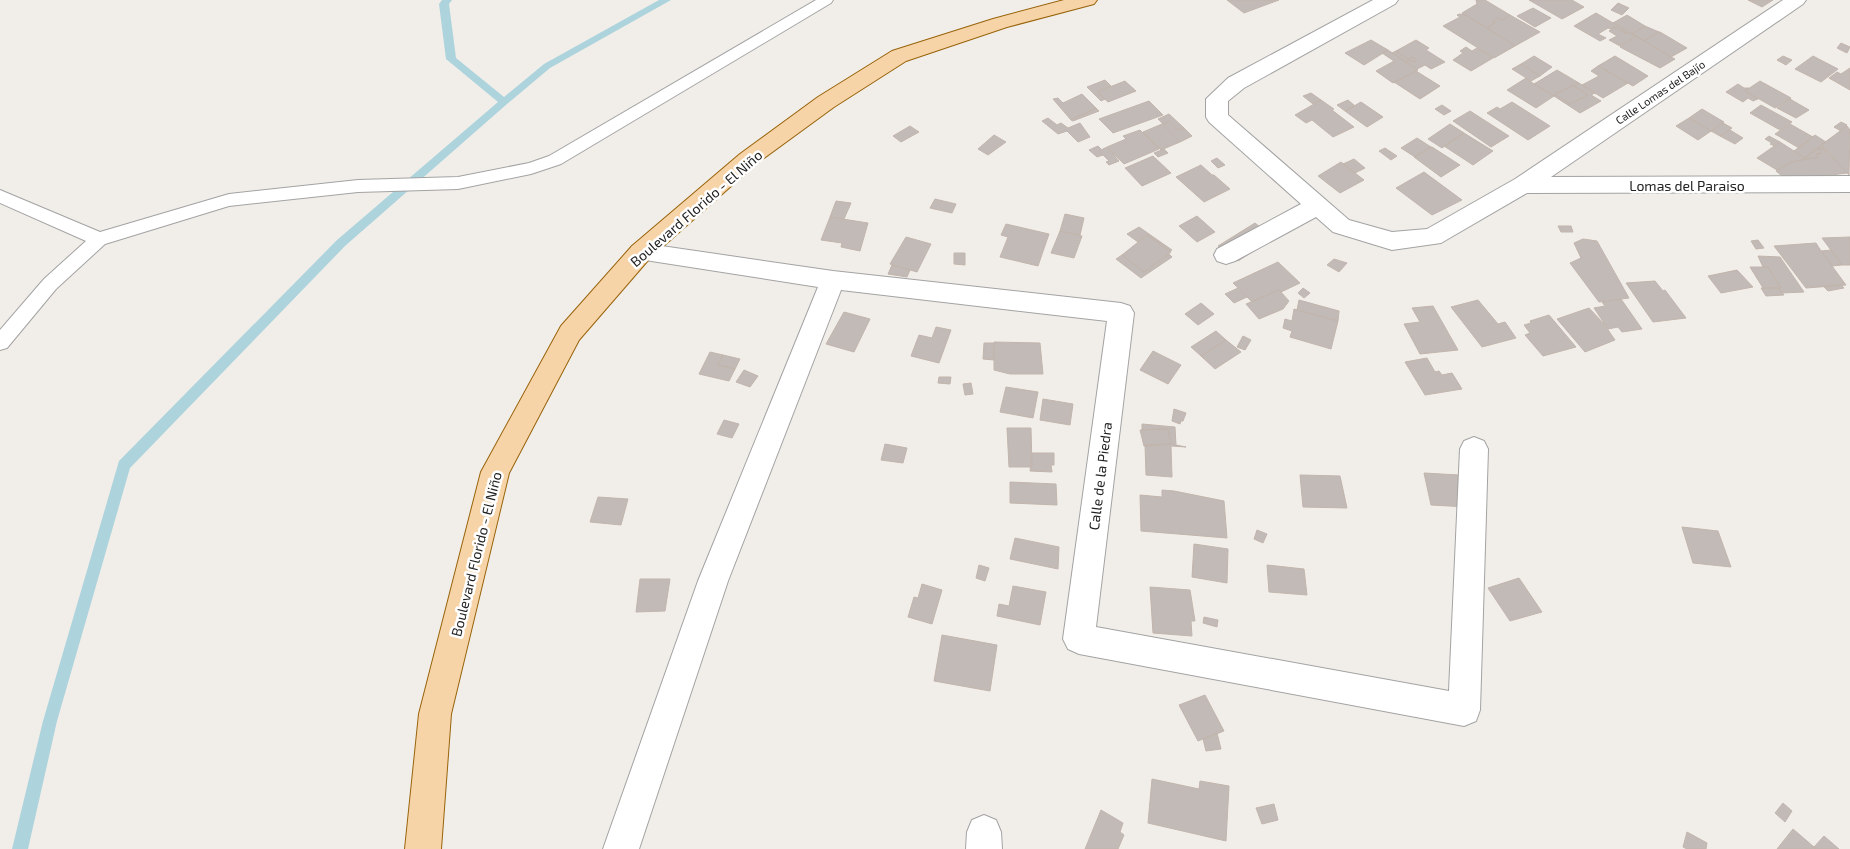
<svg xmlns="http://www.w3.org/2000/svg" width="1850" height="849" viewBox="0 0 1850 849" font-family="'Exo 2',sans-serif">
<style>
.lines{fill:none;stroke-linecap:round;stroke-linejoin:round}
.stream{fill:#add3dc;fill-rule:evenodd}
.building{fill:#c2bab6;stroke:#c2b5ac}
.service-casing{stroke:#a3a3a3;stroke-width:2}
.minor-casing{stroke:#a3a3a3;stroke-width:2}
.primary-casing{stroke:#976309;stroke-width:2}
.service{fill:#fff;fill-rule:evenodd}
.minor{fill:#fff;fill-rule:evenodd}
.primary{fill:#f7d3a8;fill-rule:evenodd}
.labels{text-anchor:middle;dominant-baseline:central;stroke-width:5;stroke-linejoin:round;paint-order:stroke}
.far-street-label{font-size:11px;fill:#222;stroke:#fff}
.street-label{font-size:14px;fill:#222;stroke:#fff}
</style>
<rect width="100%" height="100%" fill="#f1eee9"/>
<g class="lines">
<path class="stream" d="M442,0H452L449,4L456,58L504,97L544,64L659,0H671L550,68L507,104L345,246L130,468L57,721L28,849H12L43,721L119,461L337,240L498,102L446,59L439,4Z"/>
</g>
<path class="building" d="M1227,0H1279L1244,13Z
M1476,0H1485L1510,15L1503,20L1498,18L1492,22L1495,23L1487,28L1462,13L1477,4Z
M1529,0H1572L1584,7L1562,19Z
M1748,0H1773L1762,7Z
M1618,3L1629,8L1622,15L1611,10Z
M1533,8L1551,18L1535,27L1517,16Z
M1596,13L1613,23L1628,32L1625,33L1614,27L1611,29L1608,28L1598,34L1606,38L1600,41L1574,26Z
M1460,14L1466,15L1515,46L1494,58L1443,26L1460,17L1457,15Z
M1510,15L1540,32L1515,46L1487,28L1495,23L1492,22L1498,18L1503,20Z
M1627,15L1645,26L1632,34L1613,23Z
M1645,26L1659,32L1644,41L1632,34Z
M1614,27L1625,33L1628,32L1636,36L1620,46L1609,40L1617,36L1609,31Z
M1659,32H1660L1687,48L1671,57L1644,41Z
M1636,36L1671,57L1675,59L1660,68L1620,47Z
M1371,40L1388,50L1364,65L1345,53Z
M1416,40L1429,48L1426,50L1445,62L1431,69L1425,65L1417,69L1406,62L1410,60L1414,62L1417,60L1412,57L1408,59L1396,51Z
M1841,43L1850,47L1847,53L1837,48Z
M1466,47L1472,51L1477,48L1493,58L1471,71L1453,60L1463,53L1460,51Z
M1388,50L1418,70L1393,83L1376,71L1394,61L1382,53Z
M1396,51L1408,59L1412,57L1417,60L1414,62L1410,60L1406,62L1392,53Z
M1534,56L1552,67L1540,76L1521,64Z
M1615,56L1648,76L1633,86L1598,66Z
M1783,56L1792,60L1786,65L1777,60Z
M1813,56L1838,69L1821,82L1795,69Z
M1521,64L1540,76L1531,81L1512,69Z
M1598,66L1628,83L1603,98L1582,85L1599,76L1591,71Z
M1850,68V90L1829,78L1837,72L1841,74Z
M1557,70L1579,83L1555,94L1556,95L1554,96L1534,84Z
M1416,71L1440,86L1420,99L1394,82Z
M1526,78L1534,84L1554,96L1536,108L1507,90Z
M1105,80L1111,86L1097,92L1105,99L1101,101L1087,87Z
M1125,81L1136,91L1108,102L1097,92Z
M1760,81L1791,98L1775,108L1745,91Z
M1579,83L1595,93L1591,95L1601,101L1580,113L1554,96L1556,95L1570,104L1588,95L1574,86Z
M1738,84L1744,88H1749L1745,91L1758,99L1753,101L1748,98L1743,102L1726,92Z
M1573,85L1588,95L1570,104L1555,94Z
M1311,93L1321,100L1313,104L1303,96Z
M1082,94L1096,108L1071,120L1053,99L1058,98L1063,103Z
M1790,99L1809,110L1796,118L1777,108Z
M1321,100L1334,109L1332,110L1354,127L1333,137L1312,120L1306,123L1295,115Z
M1348,100L1355,106L1345,111L1337,105Z
M1149,101L1163,115L1113,133L1099,119Z
M1361,102L1383,117L1367,127L1345,111Z
M1512,102L1550,126L1528,140L1487,113L1497,107L1500,109Z
M1442,105L1451,111L1444,115L1435,109Z
M1761,105L1792,122L1780,130L1750,113Z
M1096,108L1099,111L1073,121L1071,120Z
M1702,109L1724,122L1711,131L1689,118Z
M1470,111L1509,136L1491,147L1453,121Z
M1169,114L1184,128L1178,130L1169,121L1163,124L1158,119Z
M1048,118L1057,125L1061,123L1068,128L1080,123L1090,137L1078,142L1067,131L1058,134L1042,121Z
M1689,118L1711,131L1698,140L1676,126Z
M1169,121L1178,130L1184,128L1192,136L1180,142L1162,124Z
M1841,122L1847,125L1841,131L1834,127Z
M1723,123L1732,128L1720,136L1711,131Z
M1162,124L1180,142L1161,150L1143,132Z
M1450,124L1464,133L1442,148L1428,139Z
M1790,124L1813,137L1799,148L1775,134Z
M910,126L919,132L901,142L893,136Z
M1847,126L1850,130L1849,175L1821,145Z
M1140,130L1159,149L1124,164L1107,147L1126,139L1123,136Z
M1730,130L1743,138L1735,144L1720,136Z
M1464,133L1493,151L1473,165L1444,146Z
M994,135L1006,142L988,155L978,149Z
M1815,135L1826,142L1805,158L1794,151Z
M1769,136L1780,142L1775,146L1770,144L1772,143L1765,139Z
M1417,138L1431,147L1415,157L1401,148Z
M1780,142L1794,151L1805,158L1802,160L1791,162L1777,170L1757,158Z
M1821,145L1824,149H1818L1822,153L1816,154L1819,157L1802,160Z
M1098,146L1101,149L1099,151L1103,155L1097,157L1089,150Z
M1107,147L1119,161L1109,165L1106,162L1109,161L1099,151Z
M1431,147H1432L1460,165L1441,177L1414,157Z
M1385,148L1397,156L1391,160L1379,151Z
M1164,149L1168,153L1158,157L1154,153Z
M1818,149H1824L1847,173L1823,176L1825,178L1788,181L1776,171L1791,162L1819,157L1816,154L1822,153Z
M1153,156L1171,173L1142,186L1125,168Z
M1217,158L1225,165L1218,168L1211,161Z
M1354,159L1365,168L1355,173L1343,164Z
M1341,162L1364,180L1340,193L1318,176Z
M1201,165L1212,175H1214L1230,189L1204,202L1176,177Z
M1424,172L1462,200L1432,215L1396,188Z
M935,199L956,204L952,213L930,208Z
M836,201L851,203L844,219L830,217Z
M1065,214L1084,218L1080,235L1060,231Z
M1197,216L1215,232L1197,242L1179,226Z
M830,217L868,223L860,251L841,247L842,243L821,240Z
M1255,223L1274,238L1238,261L1218,246Z
M1006,224L1049,234L1038,266L1000,257L1008,237L1001,235Z
M1558,226H1571L1573,232H1561Z
M1139,227L1172,250L1170,251L1147,235L1138,242L1127,234Z
M1060,231L1082,236L1074,258L1051,253Z
M1147,235L1171,252L1144,272L1122,255Z
M906,237L931,244L917,272L890,264Z
M1850,237V265H1842L1822,238Z
M1583,239L1597,241L1629,298L1599,302L1570,263L1581,258L1574,243Z
M1758,240L1764,248L1756,249L1751,241Z
M1816,243L1821,251L1846,285L1806,288L1774,246Z
M1831,250L1842,265L1832,266L1821,251Z
M954,253H965V265L954,264Z
M1169,254L1172,257L1141,278L1116,259L1122,255L1144,272Z
M1758,256L1780,257L1804,292L1782,293L1778,288H1781L1768,267H1763Z
M1334,259L1347,263L1339,272L1327,265Z
M1278,262L1300,283L1281,292L1279,290L1252,302L1233,283Z
M892,265L910,270L907,277L888,274Z
M1750,267H1768L1781,288H1763Z
M1737,270L1753,287L1721,293L1708,276Z
M1655,281L1663,291L1665,290L1686,318L1653,322L1626,283Z
M1841,285L1844,288L1828,291L1823,286Z
M1238,288L1247,297L1234,303L1225,294Z
M1303,288L1310,293L1304,298L1298,293Z
M1761,288H1778L1784,295L1766,296Z
M1279,290L1289,301L1283,309L1259,319L1246,304Z
M1621,299L1642,329L1622,332L1618,327L1608,329L1594,308L1605,306L1602,302Z
M1299,300L1339,311L1338,321L1297,310Z
M1478,300L1498,324L1505,322L1516,338L1482,347L1451,307Z
M1201,303L1214,314L1198,325L1185,314Z
M1433,306L1458,350L1420,354L1404,324L1420,322L1412,308Z
M1589,308L1604,324L1615,340L1585,352L1557,319Z
M1294,309L1338,321L1331,349L1290,337L1292,331L1283,328L1285,319L1292,321Z
M844,312L870,319L854,352L826,344Z
M1549,315L1576,347L1543,356L1525,335L1530,333L1524,325L1531,323L1530,321Z
M936,327L951,330L939,363L911,356L919,335L932,338Z
M1216,331L1226,340L1201,356L1191,347Z
M1243,336L1251,340L1245,350L1237,347Z
M1226,340L1241,352L1215,369L1201,356Z
M994,342L1040,343L1043,374H1010L994,370Z
M984,343H994V360L983,359Z
M1153,351L1181,365L1168,384L1140,370Z
M710,352L723,355L718,365L735,369L729,381L699,374Z
M723,355L740,359L735,369L718,365Z
M1427,358L1435,372L1439,371L1442,375L1452,373L1462,389L1425,395L1405,362Z
M744,370L758,376L750,387L736,382Z
M939,377H951L950,384L938,383Z
M971,383L973,394L965,395L963,384Z
M1006,387L1038,392L1033,418L1000,412Z
M1043,399L1073,404L1070,425L1040,420Z
M1174,409L1186,413L1183,421H1181L1180,424L1172,421Z
M724,420L739,424L732,438L717,434Z
M1142,424L1175,427L1176,445L1186,447L1171,446L1172,477L1146,475L1145,445L1171,444L1168,429L1142,430Z
M1007,428H1031L1032,467H1009Z
M1168,429L1171,444L1144,446L1140,430Z
M885,444L907,448L903,463L881,460Z
M1032,453H1054V465H1051L1052,472L1030,471Z
M1424,473L1459,475L1468,507L1431,505Z
M1300,475L1340,476L1347,508L1303,507Z
M1010,482L1056,484L1057,505L1010,503Z
M1162,490L1174,491L1224,501L1227,538L1141,531L1140,495L1162,497Z
M598,497L628,499L621,525L590,522Z
M1682,527L1718,531L1731,567L1693,563Z
M1257,530L1267,534L1263,543L1254,539Z
M1015,538L1059,547L1058,569L1010,559Z
M1194,544L1228,549L1227,583L1192,577Z
M979,565L989,568L985,581L976,578Z
M1267,565L1304,569L1307,595L1269,592Z
M1519,578L1542,612L1510,621L1488,588Z
M640,579H670L665,611L636,612Z
M922,584L942,590L932,624L908,617L914,597L918,598Z
M1013,586L1046,592L1040,625L997,616L999,604L1009,606Z
M1150,587L1190,590L1195,621H1191L1192,636L1153,633Z
M1204,617L1218,620L1217,627L1203,623Z
M942,635L997,645L990,691L934,681Z
M1205,695L1224,731L1198,741L1179,705Z
M1217,733L1221,749L1206,751L1203,739Z
M1152,779L1199,789L1200,781L1229,786L1226,841L1148,823Z
M1783,803L1792,811L1785,822L1775,813Z
M1274,804L1278,820L1262,824L1256,808Z
M1101,810L1123,823L1120,832L1124,835L1118,849H1085Z
M1793,829L1814,847L1816,849H1777Z
M1687,832L1707,843L1706,849H1687L1683,847Z
M1824,836L1839,849H1816L1814,847Z"/>
<g class="lines">
<g class="service-casing">
<path id="service" d="M816,0H833L831,3L561,164L531,174L458,189L358,192L229,206L105,244L56,289L7,348L0,350V330L44,279L86,241L0,203V190L100,232L229,194L358,180L458,177L529,163L549,156Z"/>
</g>
<g class="minor-casing">
<path id="minor" d="M1373,0H1398L1395,4L1244,88L1228,101V115L1349,220L1392,232L1427,229L1515,179L1783,0H1806L1803,4L1551,177L1850,176V192L1527,193L1441,243L1392,250L1333,232L1316,217L1235,261L1226,264L1217,261L1214,255L1217,249L1301,204L1209,122L1206,117V99L1228,78Z
M641,243L833,271L1121,303L1130,306L1134,313L1096,627L1449,691L1460,449L1464,441L1474,437L1484,441L1488,449L1480,710L1476,721L1464,726L1079,654L1068,649L1063,639L1107,321L841,290L728,581L639,849H603L698,581L818,287L632,258L629,252L632,246Z
M984,815L996,820L1001,832L1002,849H966L967,832L972,820Z"/>
</g>
<g class="primary-casing">
<path id="primary" d="M1064,0H1097L1094,4L1007,27L906,61L834,107L756,164L650,258L579,340L509,473L451,714L441,849H405L419,714L481,472L561,326L632,246L740,154L818,97L892,51L993,19Z"/>
</g>
<use href="#service" class="service"/>
<use href="#minor" class="minor"/>
<use href="#primary" class="primary"/>
</g>
<g class="labels">
<g class="far-street-label">
<text transform="translate(1660 92) rotate(-34)">Calle Lomas del Bajío</text>
</g>
<g class="street-label">
<text x="1687" y="185">Lomas del Paraiso</text>
<text transform="translate(696 208) rotate(-41)">Boulevard Florido - El Niño</text>
<text transform="translate(1100 476) rotate(-83)">Calle de la Piedra</text>
<text transform="translate(476 554) rotate(-76)">Boulevard Florido - El Niño</text>
</g>
</g>
</svg>
